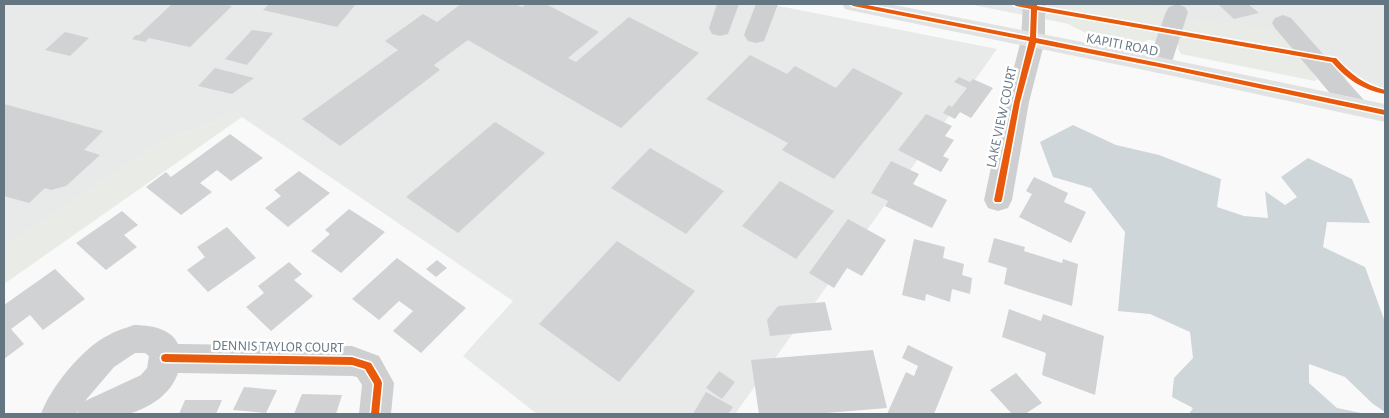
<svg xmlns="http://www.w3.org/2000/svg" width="1389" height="418" viewBox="0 0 1389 418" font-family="'Alegreya Sans',sans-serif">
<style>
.built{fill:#e8e9e9}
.green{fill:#e8ebe6}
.water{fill:#ced6d9}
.building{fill:#d0d2d3}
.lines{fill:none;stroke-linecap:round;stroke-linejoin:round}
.minor{fill:#cecfd0;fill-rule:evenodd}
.major{fill:#e1e2e2;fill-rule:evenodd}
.cycleway-casing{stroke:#fff;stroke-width:3}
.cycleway{fill:#e8590c;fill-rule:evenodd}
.labels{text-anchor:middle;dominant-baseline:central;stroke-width:5;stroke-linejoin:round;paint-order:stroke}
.street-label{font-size:14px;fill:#657683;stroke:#fff}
</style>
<rect width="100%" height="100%" fill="#f9f9f9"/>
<path class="built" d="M4,4H769L997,49L735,414H537L463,356L513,301L233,111L218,121L165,139L4,247Z
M968,4H1385V89L1375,87L1368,83Z"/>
<path class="green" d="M1068,4H1128L1143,8L1166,4L1165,13L1160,27L1068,10Z
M1058,15L1157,33C1153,36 1149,40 1144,42C1123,49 1072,32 1058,15Z
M1194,19L1268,28L1282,35L1298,51L1184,31L1186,24Z
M1182,37L1303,59L1317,79L1315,81L1310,80L1181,54L1178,49Z
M233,111L242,117L4,284V247L165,139L218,121Z"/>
<path class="water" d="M1073,125L1116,145L1159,155L1221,179L1217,207L1244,216L1268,218L1265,191L1285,205L1297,197L1281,177L1308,158L1352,179L1370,223L1327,222L1323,247L1365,267L1385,322V412L1373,404L1345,377L1309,364V383L1337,408L1366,414H1189L1193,408L1172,397L1174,378L1193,358L1190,332L1150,314L1118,311L1125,232L1091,188L1053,177L1040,142Z"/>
<path class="building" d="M172,4H221L232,6L190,47L149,38L145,42L132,39L136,35H139Z
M269,4H356L337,27L263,10Z
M461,4H515L522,7L527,4H546L599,32L568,58L576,62L629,17L699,53L621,128L468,40L434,65L440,70L340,146L302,119L398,50L385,41L423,14L437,22Z
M1218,4H1248L1259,13L1234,19Z
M252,30L273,33L247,65L225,59Z
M65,32L89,38L70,56L45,50Z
M750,55L787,74L795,66L836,88L853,68L903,93L834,179L782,150L788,143L706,99Z
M215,68L254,78L232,94L198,86Z
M959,77L970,82L973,79L993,88L971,118L960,112L955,119L943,113L949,105L952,107L967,88L954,82Z
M4,104L103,131L84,150L100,155L66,186L51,190L45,188L29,203L4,196Z
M926,114L952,126L945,136L954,140L943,156L949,159L941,172L898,150Z
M495,122L545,153L458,233L406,197Z
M230,134L263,158L231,181L217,170L200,183L212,192L181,215L146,187L166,172L171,177Z
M650,148L724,191L686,234L611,188Z
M891,161L919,174L913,184L947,200L932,228L885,206L888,201L871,193Z
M299,171L330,193L288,227L265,208L281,196L274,190Z
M1034,177L1068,193L1064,202L1086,212L1071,243L1019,217L1032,194L1026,191Z
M780,181L834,211L796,259L742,226Z
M349,209L385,232L341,273L311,251L330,234L325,230Z
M122,211L138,225L124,235L137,247L106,270L76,243Z
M848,219L886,240L862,276L847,268L834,288L809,273Z
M227,227L256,258L208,292L187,270L205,257L197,247Z
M994,238L1025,247L1024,251L1062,263L1063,259L1078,264L1072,306L1004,284L1007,268L988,262Z
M914,239L945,247L943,258L964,264L962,275L972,278L970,294L952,289L950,302L926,294L925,301L902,295Z
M617,241L695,291L619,382L539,324Z
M397,258L466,308L421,353L393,331L413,311L399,301L379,320L352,299Z
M437,260L447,268L436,277L426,269Z
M289,262L302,274L294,280L313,296L271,331L246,307L264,293L258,286Z
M55,269L85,299L43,330L30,315L11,329L24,344L4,359V305Z
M825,302L832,330L770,336L767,320L778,306Z
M1009,309L1041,321L1043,314L1104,336L1095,395L1042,375L1046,353L1002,337Z
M908,345L953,367L934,414H887L906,372L914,376L918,366L902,358Z
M873,350L887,408L814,414H759L751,360Z
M719,371L735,382L722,399L706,388Z
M1016,373L1042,403L1025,414H1012L990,390Z
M244,387L277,390L266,413L233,410Z
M706,392L733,407L728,414H693Z
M302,394L342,395L336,414H294Z
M185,400H222L216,414H179Z"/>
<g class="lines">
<path class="minor" d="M717,4H739L728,34L720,36L712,34L709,28Z
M756,4H778L764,41L756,43L748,41L744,35Z
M1023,4H1045V40L1029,102L1012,200L1008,208L998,211L988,208L984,200L1005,102L1021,40Z
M1177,4L1185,7L1188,12L1171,65L1167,71L1159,73L1151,71L1147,65L1166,12L1169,7Z
M1283,15L1291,18L1363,99L1366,105L1363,111L1354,114L1345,111L1275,28L1272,23L1275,18Z
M134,325C149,325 171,328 178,344L352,346L379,356L394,383L391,414H359L362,385L357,377L352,376L178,373C171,394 150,408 128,414C115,418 91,414 77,414L78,411L76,414H41C50,388 83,347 109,335C117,330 126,328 134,325ZM135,353H145L149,356L147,368L141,375L85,401L114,367Z"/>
<path class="major" d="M842,4H889L1159,57L1385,104V122L1159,73L853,11L845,9Z"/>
<g class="cycleway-casing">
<path id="cycleway" d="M850,4H862L1030,37L1031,9L1016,6L1013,4H1037V6L1334,58H1336C1350,74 1365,85 1385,90V94C1363,90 1346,79 1332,62L1037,10L1036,38L1159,63L1385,110V115L1159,67L1036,43L1020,102L1002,200L1001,202H995L994,200L1014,102L1029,41L853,6Z
M165,354L352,357L371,363L381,380L382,383L379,414H371L374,384L365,369L352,365L165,362L162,361L161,358L162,355Z"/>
</g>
<use href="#cycleway" class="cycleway"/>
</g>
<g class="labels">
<g class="street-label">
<text transform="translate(1122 45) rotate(11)">KAPITI ROAD</text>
<text transform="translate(1002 117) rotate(-78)">LAKE VIEW COURT</text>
<text transform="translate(278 347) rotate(1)">DENNIS TAYLOR COURT</text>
</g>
</g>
<rect width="1389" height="418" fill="none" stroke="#657683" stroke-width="10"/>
</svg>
